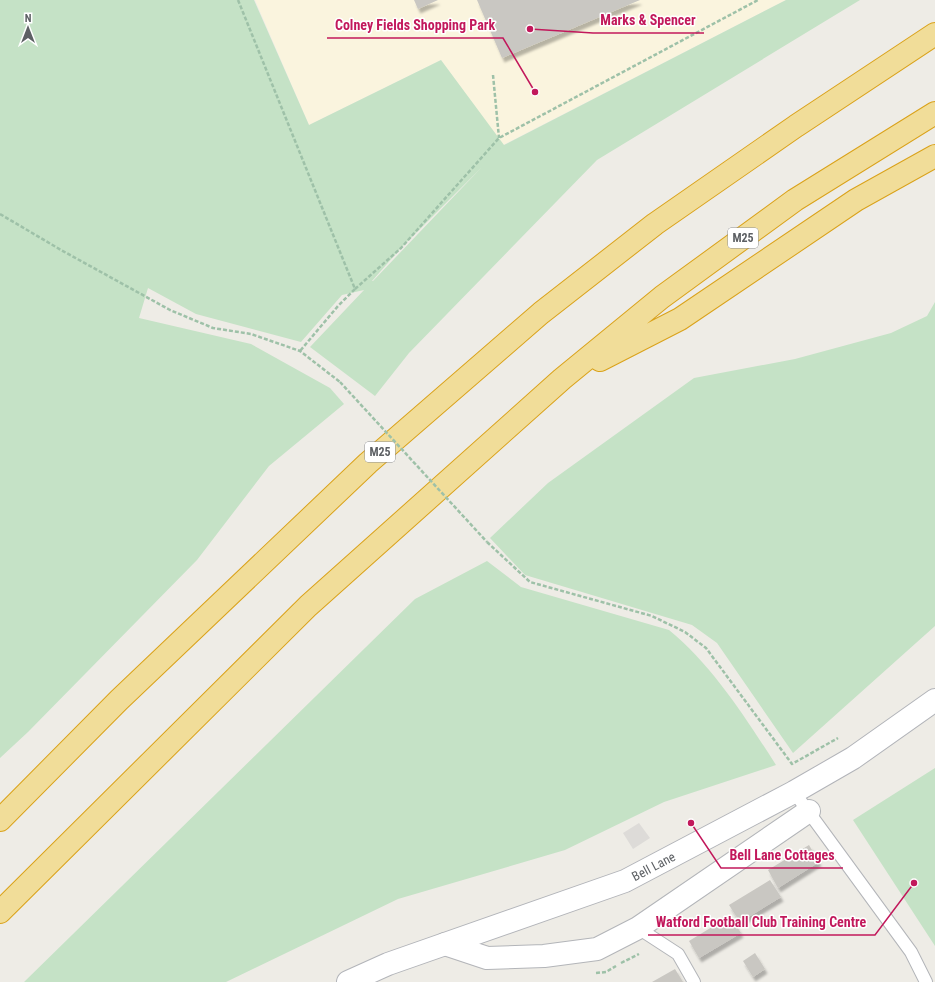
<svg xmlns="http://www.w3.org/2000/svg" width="935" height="982" viewBox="0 0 935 982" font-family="'Roboto Condensed',sans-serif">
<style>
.commercial{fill:#faf4de}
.industrial{fill:#dddbd8}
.green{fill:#c5e2c6;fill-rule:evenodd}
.building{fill:#c9c7c2;filter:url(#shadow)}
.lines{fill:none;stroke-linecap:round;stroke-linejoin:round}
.service-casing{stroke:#b3b5b9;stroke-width:14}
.minor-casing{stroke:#b3b5b9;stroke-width:24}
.secondary-casing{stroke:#b2b4b9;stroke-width:24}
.motorway-casing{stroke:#daa21a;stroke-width:24}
.path{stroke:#9ec1a8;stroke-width:2.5;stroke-dasharray:4 2;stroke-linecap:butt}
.service{stroke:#fff;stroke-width:12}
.minor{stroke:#fff;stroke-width:22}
.secondary{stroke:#fff;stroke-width:22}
.motorway{stroke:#f1dd99;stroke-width:22}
.path-bridge{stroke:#9ec1a8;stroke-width:2.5;stroke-dasharray:4 2;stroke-linecap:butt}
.labels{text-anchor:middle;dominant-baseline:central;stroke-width:3;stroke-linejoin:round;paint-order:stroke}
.shield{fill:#fff;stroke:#8e9092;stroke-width:1}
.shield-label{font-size:12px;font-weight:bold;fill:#5d6064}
.street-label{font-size:13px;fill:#5d6064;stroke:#fff}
.leader{fill:none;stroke:#c2185b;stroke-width:1.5}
.callout-dot{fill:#c2185b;stroke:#fff;stroke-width:1.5}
.callout-label{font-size:14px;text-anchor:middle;font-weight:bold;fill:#c2185b;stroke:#fff;stroke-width:3;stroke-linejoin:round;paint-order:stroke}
</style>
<defs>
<filter id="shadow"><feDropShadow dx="2.5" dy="4.5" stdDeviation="1" flood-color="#0004"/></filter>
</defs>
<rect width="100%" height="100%" fill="#eeece6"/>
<path class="commercial" d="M255,0H786L503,145L441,60L309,125Z"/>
<path class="industrial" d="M639,823L650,838L633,849L623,833Z"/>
<path class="green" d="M0,0H254L309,125L441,60L504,145L786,0H860L597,160L409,353L375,396L310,347L364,290L342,295L301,342L196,314L148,288L139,318L251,344L330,388L344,404L269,466L197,560L28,732L0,758ZM482,167L373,281H372L401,248Z
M935,302V626L793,753L717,643L692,625L525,575L490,538L548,483L694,378L795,359L891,333L927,316Z
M487,561L521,587L669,630C713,666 745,717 776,765L664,802L565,850L398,899L226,982H24L415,599Z
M935,768V946L853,820Z"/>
<path class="building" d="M414,0H438L418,9Z
M477,0H640L502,58Z
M809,845L819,862L778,888L768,870Z
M770,880L781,897L740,922L729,905Z
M730,916L741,933L699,958L689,941Z
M755,953L765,969L753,977L743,961Z
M675,969L683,982H652Z"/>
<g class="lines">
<g class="service-casing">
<path id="service" d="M794,792L911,952L926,982
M638,928L678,954L694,982"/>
</g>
<g class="minor-casing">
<path id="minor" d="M445,944L487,958L544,956L597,949L638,928L809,811"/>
</g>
<g class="secondary-casing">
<g id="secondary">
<path id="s1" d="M348,982L388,964L625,881L794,792L853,758L935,700"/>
</g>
</g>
<g class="motorway-casing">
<path id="motorway" d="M600,360L680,319L856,200L935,156
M0,820L119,700L368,463L541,313L655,224L796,126L935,34
M0,912L308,606L562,379L662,297L795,200L935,113"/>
</g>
<path class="path" d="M238,0L355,289L338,306L300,351
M493,75L499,138
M0,214L61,250L170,310L213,328L251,334L300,351L340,382
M355,289L401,248L499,138L758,0
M487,542L530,582L652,616L685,632L706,648L792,764L838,738
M621,963L639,954
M596,973L606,972L616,966"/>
<use href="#service" class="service"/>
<use href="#minor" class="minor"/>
<use href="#secondary" class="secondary"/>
<use href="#motorway" class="motorway"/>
<path class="path-bridge" d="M340,382L487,542"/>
</g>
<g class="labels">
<g class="shield">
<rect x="728" y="228" width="30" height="20" rx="3"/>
<rect x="365" y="442" width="30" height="20" rx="3"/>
</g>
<g class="shield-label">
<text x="743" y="238">M25</text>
<text x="380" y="452">M25</text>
</g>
<g class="street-label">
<text stroke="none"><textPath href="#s1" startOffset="327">Bell Lane</textPath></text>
</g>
</g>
<path class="leader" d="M530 29L593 33H704M535 92L503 38H327M691 823L721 868H843M914 883L875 935H648"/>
<g class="callout-dot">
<circle cx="530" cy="29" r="4"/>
<circle cx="535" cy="92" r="4"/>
<circle cx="691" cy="823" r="4"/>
<circle cx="914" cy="883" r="4"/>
</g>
<g class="callout-label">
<text x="648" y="25">Marks &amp; Spencer</text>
<text x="415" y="30">Colney Fields Shopping Park</text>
<text x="782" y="860">Bell Lane Cottages</text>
<text x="761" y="927">Watford Football Club Training Centre</text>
</g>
<g transform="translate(28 28)" stroke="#ffffff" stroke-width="3" paint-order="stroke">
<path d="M0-3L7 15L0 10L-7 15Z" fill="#5d6064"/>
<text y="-6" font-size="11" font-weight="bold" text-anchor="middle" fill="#5d6064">N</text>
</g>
</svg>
